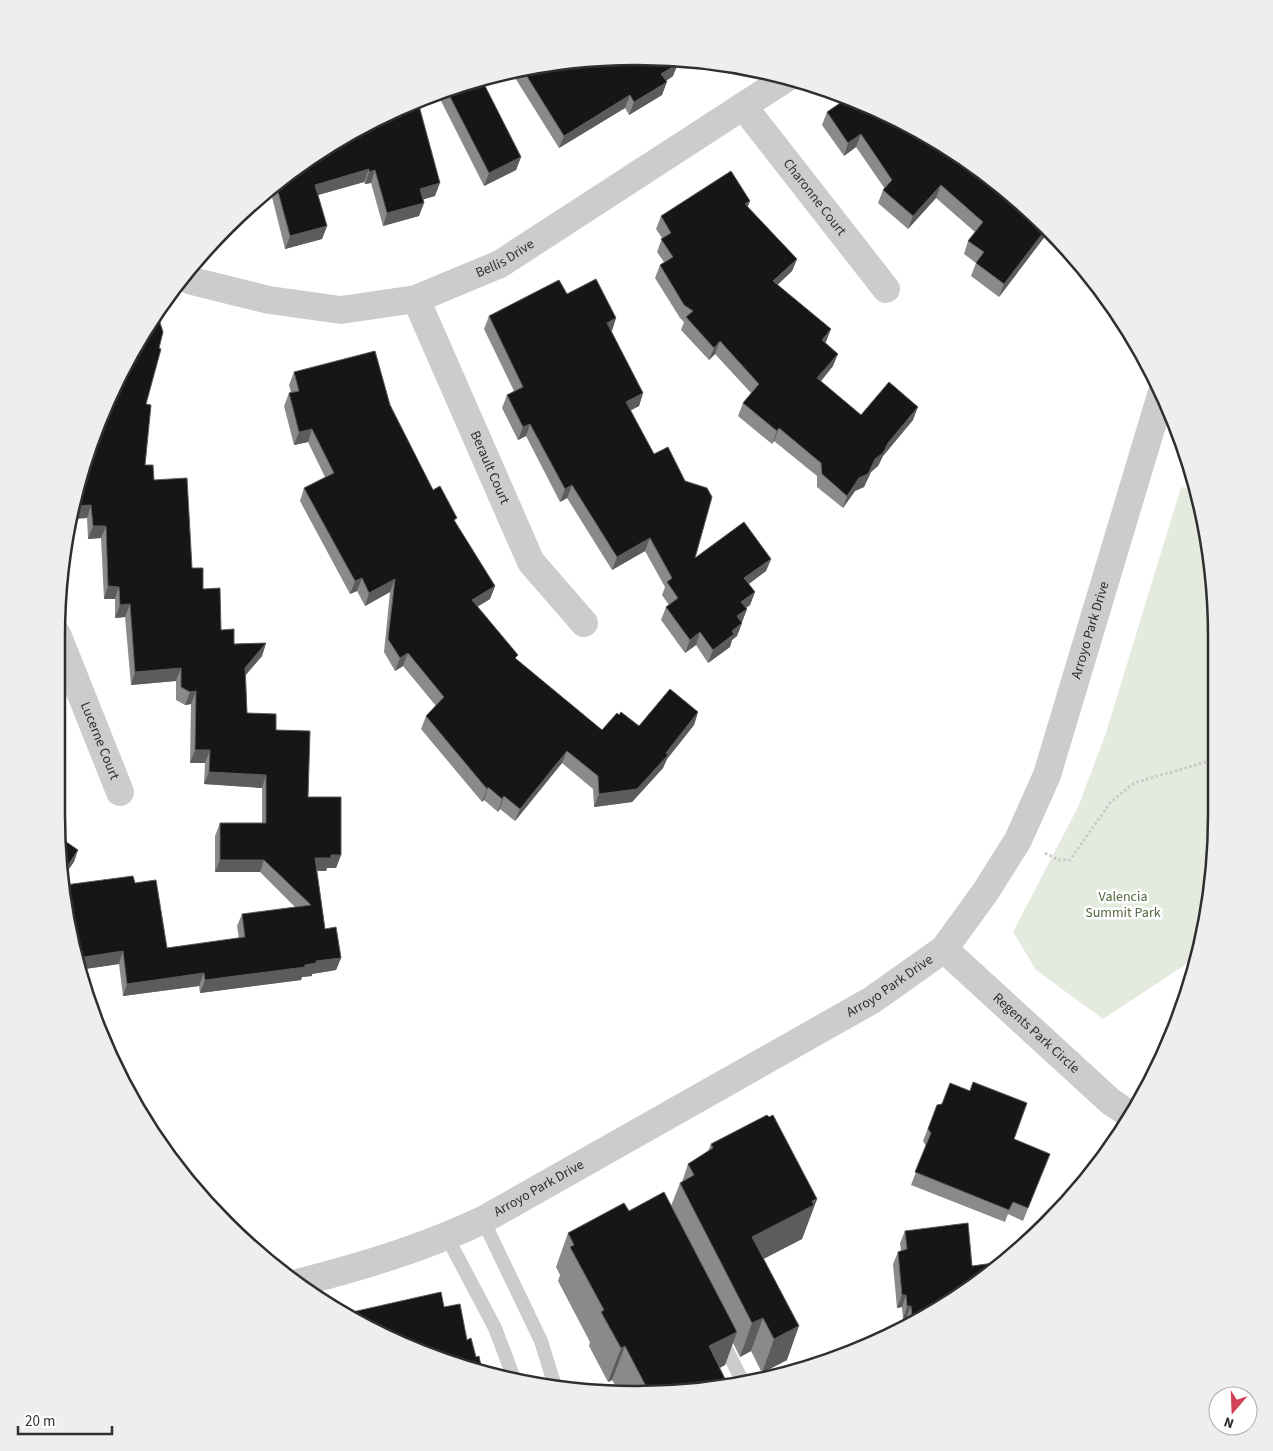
<svg xmlns="http://www.w3.org/2000/svg" width="1273" height="1451" viewBox="0 0 1273 1451" font-family="'Source Sans 3',sans-serif">
<style>
.green{fill:#e5eade}
.lines{fill:none;stroke-linecap:round;stroke-linejoin:round}
.path{stroke:#c9c9c9;stroke-width:3;stroke-dasharray:2.5 2.5;stroke-linecap:butt}
.service{stroke:#ccc;stroke-width:14}
.minor{stroke:#ccc;stroke-width:28}
.wall{fill:#8a8a8a}
.shaded-wall{fill:#5c5c5c}
.building{fill:#161616;stroke:#5c5c5c}
.labels{text-anchor:middle;dominant-baseline:central;stroke-width:5;stroke-linejoin:round;paint-order:stroke}
.street-label{font-size:14px;fill:#2f2f2f;stroke:#fff}
.park-label{font-size:14px;fill:#546640;stroke:#fff}
.rim{fill:none;stroke:#2f2f2f;stroke-width:2.5}
</style>
<rect width="100%" height="100%" fill="#fff"/>
<path class="green" d="M1181,487L1194,490L1215,598L1217,815L1206,927L1197,957L1103,1019L1036,970L1013,932L1078,807L1105,736Z"/>
<g class="lines">
<path class="path" d="M1045,853L1059,860H1070L1110,803L1134,783L1216,759"/>
<path class="service" d="M483,1220L541,1341L555,1386
M447,1237L495,1328L515,1381
M721,1339L742,1380"/>
<g class="minor">
<path id="s1" d="M743,106L886,289"/>
<path id="s2" d="M183,276L192,281L269,300L341,310L416,299L500,264L788,77"/>
<path id="s3" d="M416,299L531,562L584,623"/>
<path id="s4" d="M57,634L120,792"/>
<path id="s5" d="M944,949L1111,1102L1131,1115"/>
<path id="s6" d="M297,1283C362,1267 424,1248 483,1220L872,1000L944,949L986,891L1018,840L1047,775L1161,395"/>
</g>
</g>
<path class="wall" d="M561,61L673,76L666,81L662,95L629,115L625,108L559,148L512,73Z
M450,87L521,157L516,170L484,186L437,93Z
M827,112L990,176L1049,231L999,297L971,276L976,263L964,254L968,241L975,232L936,198L908,229L878,203L883,190L885,189L856,147L844,156L822,125Z
M347,134L435,196L423,199L424,203L419,216L383,226L371,183L365,184L364,182L318,195L327,226L322,239L285,249L270,189Z
M750,201L747,207L797,259L792,271L777,285L826,342L825,343L833,366L821,381L861,415L913,420L883,456L878,466L871,472L864,487L855,491L843,508L817,487V476L774,441L772,444L738,416L743,403L751,393L715,354L709,360L681,330L684,322L680,318L655,278L660,265L664,262L657,252L662,238L656,229L661,216Z
M567,294L616,318L611,331L643,393L639,406L631,410L695,558L771,559L766,571L749,584L755,592L750,605L746,608L747,609L742,622H741L742,623L737,636L732,640L730,647L708,663L696,645L685,653L661,620L666,607L669,605L662,595L665,587L645,551L612,570L567,498L560,502L526,436L518,440L502,408L507,395L514,391L484,329L489,316Z
M294,372L390,405L433,490L455,523L495,586L490,599L477,607L517,660L602,730L619,715L639,726L698,712L694,725L667,759L663,768L632,802L594,807L593,789L562,763L515,821L500,809L498,812L484,800L482,802L421,729L426,716L436,706L403,666L395,671L384,652L390,592L365,606L357,591L350,594L300,501L304,488L325,477L308,442L294,445L284,406L289,393L291,392L289,385Z
M146,404L145,465L154,480L192,568L203,589L221,630L234,644L266,643L262,656L246,675L247,713L276,730L308,797L341,855L336,868H327L326,871H317L325,929L341,958L336,970L312,974V976L302,977L301,980L200,993L199,986L123,996L119,964L78,970L76,964L65,885L135,883L167,948L239,938L237,926L242,914L295,907L260,872H215V836L220,823H262V788L204,784L205,763H190L191,704L185,705L176,700V681L131,685L125,617L115,618V599H104L101,538L88,539L87,518L70,519V513L87,450Z
M1183,1002L1178,1017L1177,1015L1182,1003Z
M937,1105L1014,1139L1045,1166L1023,1221L1008,1214L1005,1222L911,1185L926,1146L923,1141Z
M711,1144L817,1199L802,1239L763,1259L787,1360L762,1373L751,1351L740,1357L733,1343L725,1365L674,1394L618,1390L612,1380L608,1382L589,1346L590,1342L558,1281L560,1275L556,1267L568,1233L629,1211L671,1206L680,1183L682,1182L688,1164L708,1151Z
M905,1231L927,1317L907,1326L906,1319H903L902,1307L897,1308L893,1264L898,1252L901,1250L900,1243Z"/>
<path class="shaded-wall" d="M678,64L673,76L657,87L661,74Z
M667,82L662,95L629,115L634,102Z
M630,95L625,108L559,148L564,136Z
M861,134L856,147L844,156L848,143Z
M521,157L516,170L484,186L489,173Z
M369,169L364,182L311,197L315,185Z
M375,170L371,183L365,184L369,172Z
M440,183L435,196L415,202L420,189Z
M941,185L936,198L908,229L913,216Z
M750,201L745,214V204Z
M424,203L419,216L383,226L387,213Z
M327,226L322,239L285,249L290,236Z
M1046,229L1049,231L999,297L1004,284Z
M797,259L792,271L768,294L773,281Z
M616,318L612,331L602,336L607,323Z
M831,329L826,342L817,353L822,340Z
M720,341L715,354L709,360L714,348Z
M838,354L833,366L813,391L817,378Z
M643,393L639,406L622,415L626,402Z
M918,407L913,420L883,456L878,466L871,472L864,487L855,491L843,508L847,496L859,478L888,443Z
M530,424L526,436L518,440L523,427Z
M779,428L774,441L772,444L777,431Z
M312,429L308,442L294,445L299,432Z
M572,485L567,498L560,502L565,489Z
M91,505L87,518L70,519L75,506Z
M93,526H106L101,538L88,539Z
M650,538L645,551L612,570L617,557Z
M771,559L766,571L739,591L744,578Z
M362,578L357,591L350,594L355,581Z
M395,579L390,592L365,606L369,593Z
M108,586L119,587L115,599H104Z
M495,586L490,599L467,613L472,600Z
M755,592L750,605L737,614L741,602Z
M130,604L125,617L115,618L120,605Z
M747,609L742,622L732,629L737,616Z
M742,623L737,636L732,640L730,647L708,663L713,650L732,631Z
M700,632L696,645L685,653L690,640Z
M266,643L262,656L241,680L245,668Z
M408,653L403,666L395,671L400,658Z
M181,668L176,681L131,685L135,672Z
M196,691L191,704L185,705L190,692Z
M698,712L694,725L667,759L663,768L632,802L594,807L599,794L666,753Z
M195,750H210L205,763H190Z
M567,751L562,763L515,821L520,809Z
M209,772L266,775L262,788L204,784Z
M488,787L484,800L482,802L487,789Z
M504,796L500,809L498,812L502,799Z
M78,850L74,862L64,876V871Z
M331,855H341L336,868H327L326,871H310L315,858Z
M220,860H264L260,872H215Z
M123,951L119,964L78,970L76,964V961L77,958Z
M341,958L336,970L312,974V976L302,977L301,980L200,993L205,980L305,965L316,961Z
M204,973L199,986L123,996L127,984Z
M817,1199L802,1239L740,1271L752,1237Z
M902,1295H906L902,1307L897,1308Z
M907,1306H911L906,1319H903Z
M763,1318L751,1351L740,1357L752,1323Z
M925,1318L910,1325L912,1319Z
M799,1326L787,1360L762,1373L774,1339Z
M737,1332L725,1365L697,1380L709,1346Z
M625,1346L612,1380L608,1382L621,1348Z"/>
<path class="building" d="M674,58L678,64L661,74L667,82L634,102L630,95L564,136L523,70L561,61Z
M482,80L521,157L489,173L446,89L450,87Z
M846,99L893,116L990,176L1046,229L1004,284L976,263L984,252L968,241L983,222L941,185L913,216L883,190L892,180L861,134L848,143L827,112Z
M418,102L440,183L420,189L424,203L387,213L375,170L369,172V169L315,185L327,226L290,236L276,184L347,134Z
M731,171L750,201L745,204L797,259L773,281L831,329L822,340L838,354L817,378L861,415L889,382L918,407L888,443L883,453L875,459L868,474L859,478L847,496L822,474L821,463L779,428L777,431L743,403L759,384L720,341L714,348L686,317L693,311L684,305L660,265L673,257L661,239L671,233L661,216Z
M596,279L616,318L607,323L643,393L626,402L654,454L668,447L685,481L707,488L712,497L695,558L744,522L771,559L744,578L755,592L741,602L747,609L737,616L742,623L732,631L734,634L713,650L700,632L690,640L666,607L678,598L667,582L672,578L650,538L617,557L572,485L565,489L530,424L523,427L507,395L523,387L489,316L559,280L567,294Z
M157,313L163,332L159,348L161,349L146,404L151,405L145,465H153L154,480L187,478L192,568H203V589L220,588L221,630L234,629V644L266,643L245,668L247,713L276,714V730L310,731L308,797H341V855H331V858H315L325,929L336,927L341,958L316,961V963L305,965V967L205,980L204,973L127,984L123,951L77,958L75,956L65,885L133,876L135,883L156,880L167,948L245,937L242,914L311,905L264,860H220V823H266V775L209,772L210,750H195L196,691L190,692L181,687V668L135,672L130,604L120,605L119,587L108,586L106,526H93L91,505L75,506V496L87,450L134,347Z
M375,351L390,405L433,490L440,486L457,518L454,520L495,586L472,600L518,655L515,658L602,730L617,713L619,715L621,712L639,726L670,689L698,712L666,753L668,755L637,789L599,794L598,776L567,751L520,809L504,796L502,799L488,787L487,789L426,716L444,697L408,653L400,658L388,639L395,579L369,593L362,578L355,581L304,488L334,473L312,429L299,432L289,393L299,391L294,372Z
M59,837L78,850L64,871Z
M973,1082L1027,1103L1014,1139L1050,1154L1028,1208L1013,1202L1009,1210L915,1172L931,1133L928,1129L937,1105L942,1104L950,1083L970,1091Z
M767,1115L769,1117L773,1115L817,1199L812,1201L814,1205L752,1237L799,1326L774,1339L763,1318L752,1323L680,1183L694,1175L688,1164L713,1148L711,1144Z
M664,1192L737,1332L709,1346L727,1383L674,1394L649,1392L625,1346L621,1348L601,1312L604,1310L570,1247L574,1245L568,1233L624,1203L629,1211Z
M968,1223L972,1266L994,1263V1268L927,1317L925,1318L912,1319L911,1306H907L906,1295H902L898,1252L907,1249L905,1231Z
M441,1292L444,1307L460,1304L467,1340L471,1338L476,1357L479,1356L482,1371L414,1350L348,1313Z"/>
<g class="labels">
<g class="street-label">
<text stroke="none"><textPath href="#s1" startOffset="116">Charonne Court</textPath></text>
<text stroke="none"><textPath href="#s2" startOffset="336">Bellis Drive</textPath></text>
<text stroke="none"><textPath href="#s3" startOffset="184">Berault Court</textPath></text>
<text stroke="none"><textPath href="#s6" startOffset="1086">Arroyo Park Drive</textPath></text>
<text stroke="none"><textPath href="#s4" startOffset="115">Lucerne Court</textPath></text>
<text stroke="none"><textPath href="#s6" startOffset="666">Arroyo Park Drive</textPath></text>
<text stroke="none"><textPath href="#s5" startOffset="125">Regents Park Circle</textPath></text>
<text stroke="none"><textPath href="#s6" startOffset="261">Arroyo Park Drive</textPath></text>
</g>
<g class="park-label">
<text x="1123" y="897">Valencia<tspan x="1123" dy="16">Summit Park</tspan></text>
</g>
</g>
<path d="M0 0H1273V1451H0ZM636 65H637A571 571 0 0 1 1208 636V815A571 571 0 0 1 637 1386H636A571 571 0 0 1 65 815V636A571 571 0 0 1 636 65Z" fill="#eee" fill-rule="evenodd"/>
<path class="rim" d="M636 65H637A571 571 0 0 1 1208 636V815A571 571 0 0 1 637 1386H636A571 571 0 0 1 65 815V636A571 571 0 0 1 636 65Z"/>
<g transform="translate(1233 1411) rotate(199)"><circle r="24" fill="#ffffff" stroke="#acacac"/>
<path d="M0-4L9 19L0 12L-9 19Z" fill="#d34356"/>
<text y="-8" font-size="14" font-weight="bold" text-anchor="middle" fill="#2f2f2f">N</text>
</g>
<path d="M18 1426v8h94v-8" fill="none" stroke="#2f2f2f" stroke-width="2.5"/>
<text x="25" y="1426" font-size="15" fill="#2f2f2f" stroke="#ffffff" stroke-width="4" paint-order="stroke">20 m</text>
</svg>
